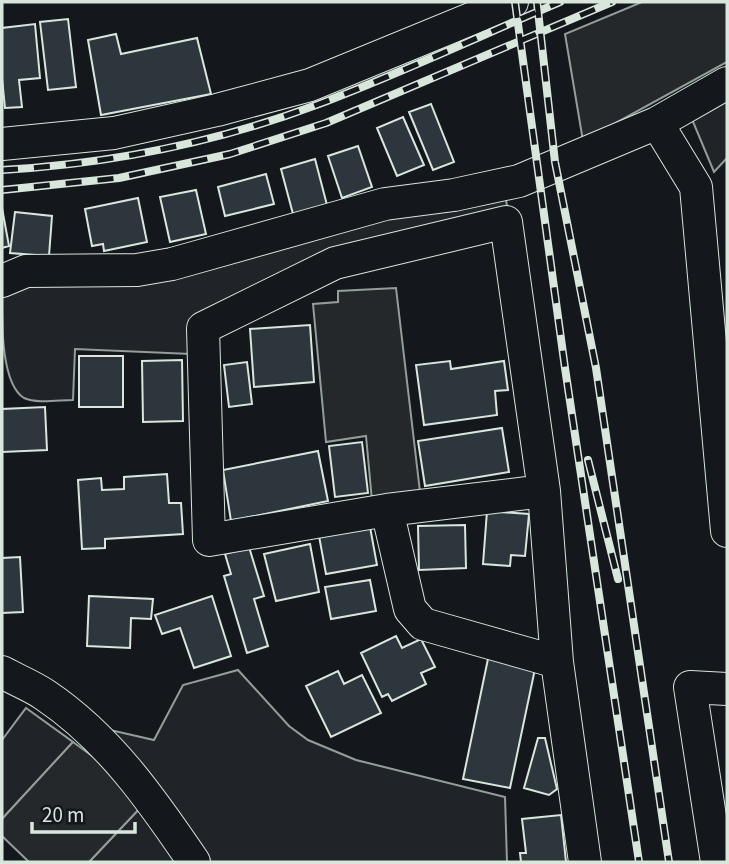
<svg xmlns="http://www.w3.org/2000/svg" width="729" height="864" viewBox="0 0 729 864" font-family="'Source Sans 3',sans-serif">
<style>
.green{fill:#202428;stroke:#939e99;stroke-width:2}
.parking{fill:#24282b;stroke:#939e99;stroke-width:2}
.building{fill:#2c363c;stroke:#d8e6dc;stroke-width:2}
.lines{fill:none;stroke-linecap:round;stroke-linejoin:round}
.minor-casing{stroke:#d8e6dc;stroke-width:34}
.minor{stroke:#14181c;stroke-width:32}
.rail-casing{stroke:#d8e6dc;stroke-width:8}
.rail{stroke:#14181c;stroke-width:5;stroke-dasharray:16;stroke-linecap:butt}
</style>
<rect width="100%" height="100%" fill="#14181c"/>
<path class="green" d="M727,94V158L714,172L691,117Z
M505,192L508,214L329,256L191,354L75,349L73,400C59,400 37,404 24,398C0,383 2,318 2,289Z
M238,670L289,726L308,740L356,760L505,797L507,862H201L93,726L154,740L183,685Z
M26,708L73,742L2,819V740Z
M142,806L179,862H89Z"/>
<path class="parking" d="M642,2H727V62L583,141L565,34Z
M396,288L420,492L372,501L366,436L326,442L313,304L338,302V291Z
M73,742L106,766L142,806L89,862H29L2,836V819Z"/>
<path class="building" d="M68,19L76,87L48,90L40,22Z
M35,24L40,78L19,80L22,107L5,108L2,78V28Z
M116,34L121,54L197,38L211,94L101,115L88,40Z
M431,104L454,162L433,170L409,112Z
M403,117L424,165L397,176L377,128Z
M358,146L372,187L342,198L328,156Z
M315,159L327,205L293,214L281,169Z
M266,174L274,204L225,216L218,187Z
M196,190L206,234L170,242L160,197Z
M138,198L147,242L104,251L103,244L92,246L85,209Z
M2,208L9,246L2,248Z
M15,212L52,216L49,256L10,253Z
M310,325L314,382L254,387L250,329Z
M79,356H123V407H79Z
M182,360L183,421L143,422L142,361Z
M450,361L451,369L504,361L508,390L495,391L497,415L424,425L416,365Z
M247,362L252,404L229,407L224,365Z
M45,407L47,450L2,452V409Z
M502,428L509,472L425,486L418,441Z
M362,442L368,493L335,497L329,446Z
M318,451L328,501L231,521L223,470Z
M167,474L169,503H181L183,534L105,539V548L82,549L78,480L101,478L102,490L124,489V477Z
M487,511L529,514L525,556L511,555L510,566L483,564Z
M465,525L466,568L419,570L418,526Z
M370,527L377,565L326,574L319,536Z
M310,544L319,592L276,601L264,554Z
M249,547L264,596L254,599L268,646L247,653L224,576L231,574L225,554Z
M20,557L23,612L2,613V558Z
M370,580L376,611L331,619L325,587Z
M89,596L153,599L151,619L131,618L130,648L87,646Z
M212,596L231,656L194,668L180,628L162,634L155,615Z
M396,636L402,648L421,639L435,667L421,673L426,684L392,701L388,694L382,697L361,653Z
M489,654L536,664L510,788L463,779Z
M338,671L344,684L362,675L381,713L331,737L306,686Z
M538,738H545L557,789L549,795L524,788Z
M561,815L566,862H521L520,853H526L522,819Z"/>
<g class="lines">
<g class="minor-casing">
<path id="minor" d="M657,123L696,187L727,531
M2,144L114,133L217,110L310,85L512,2
M2,281L26,271L137,270L172,264L385,204L454,195L519,181L657,123L727,83
M544,491L387,510L209,540L203,328L335,263L506,222L544,491L557,662L585,862
M387,510L410,609L423,624L557,662
M2,672C16,680 32,686 45,695C109,738 152,800 194,862
M717,862L690,687L727,689"/>
</g>
<use href="#minor" class="minor"/>
<g class="rail-casing">
<path id="rail" d="M515,2L565,368L639,862
M537,2L555,162L596,368L669,862
M2,170C110,164 218,142 319,104C401,73 480,36 560,2
M2,190L119,178L230,154L326,123L612,2
M588,460L618,579"/>
</g>
<use href="#rail" class="rail"/>
</g>
<rect width="729" height="864" fill="none" stroke="#d8e6dc" stroke-width="7"/>
<path d="M32 822v10h103v-10" fill="none" stroke="#d8e6dc" stroke-width="3.5"/>
<text x="42" y="822" font-size="21" fill="#d8e6dc" stroke="#14181c" stroke-width="5" paint-order="stroke">20 m</text>
</svg>
